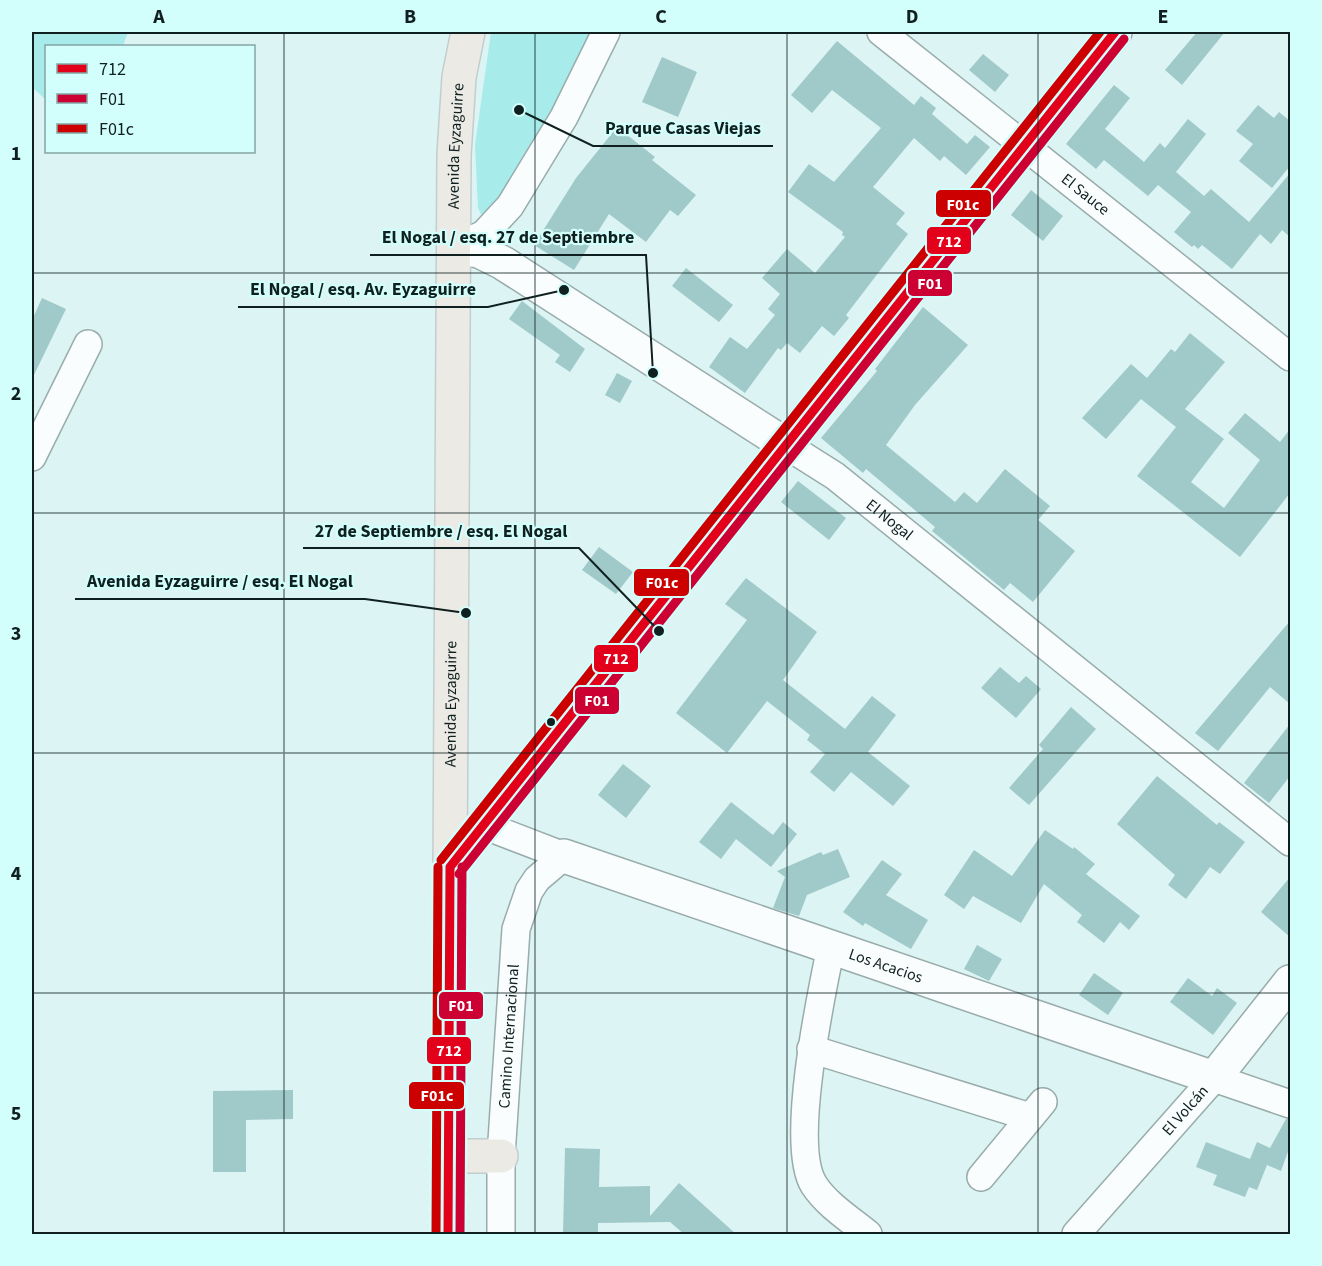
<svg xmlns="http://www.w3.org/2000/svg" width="1322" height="1266" viewBox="0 0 1322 1266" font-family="'Source Sans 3',sans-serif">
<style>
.green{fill:#a7ebea}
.building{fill:#a0c9c9}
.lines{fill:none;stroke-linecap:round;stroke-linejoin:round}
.street-casing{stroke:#99acac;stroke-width:30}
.secondary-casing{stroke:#99acac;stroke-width:36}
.primary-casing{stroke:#c2cece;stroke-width:36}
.street{stroke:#fafdfd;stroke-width:27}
.secondary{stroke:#fafdfd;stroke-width:33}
.primary{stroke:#eceae5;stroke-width:33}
.bus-1-casing{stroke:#d2fefc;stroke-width:14}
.bus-2-casing{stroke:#d2fefc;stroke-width:14}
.bus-3-casing{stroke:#d2fefc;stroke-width:14}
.bus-1{stroke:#e2001a;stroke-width:9}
.bus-2{stroke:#c03;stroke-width:9}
.bus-3{stroke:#c00;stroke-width:9}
.grid{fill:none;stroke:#102020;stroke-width:1.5;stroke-opacity:0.55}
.bus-dot{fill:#102020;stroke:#d2fefc;stroke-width:2}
.labels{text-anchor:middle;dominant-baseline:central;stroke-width:4.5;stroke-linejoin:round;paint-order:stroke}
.street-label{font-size:16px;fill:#102020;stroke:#d2fefc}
.leader{fill:none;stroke:#102020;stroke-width:2}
.callout-dot{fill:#102020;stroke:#d2fefc;stroke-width:2}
.callout-label{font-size:18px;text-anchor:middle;font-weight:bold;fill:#102020;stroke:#d2fefc;stroke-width:4.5;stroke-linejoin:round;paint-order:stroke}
.line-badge{stroke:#d2fefc;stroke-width:2}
.badge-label{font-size:16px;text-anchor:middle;font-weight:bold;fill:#fff}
.neatline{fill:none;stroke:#102020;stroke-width:2}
.grid-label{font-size:20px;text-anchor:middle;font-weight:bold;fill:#102020}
</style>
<rect width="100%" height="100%" fill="#dcf4f3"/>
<path class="green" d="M32,32H128L123,46H46V100L32,87Z
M491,32H599L532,162L488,214L482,216L478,208L475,145Z"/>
<path class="building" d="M1197,32H1225L1182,85L1165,70Z
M837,41L914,105L921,96L936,108L932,114L967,144L975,135L990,147L966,175L944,156L940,161L914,138L873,187L905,213L896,224L908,234L846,315L849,318L834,336L822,326L800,353L787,343L781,350L778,348L745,393L709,367L730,337L747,349L775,315L768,309L780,294L762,278L787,249L815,273L845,237L842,235L843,232L788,192L809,164L834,182L881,128L832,90L812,113L791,95Z
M983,54L1009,75L995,92L969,70Z
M662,57L697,72L678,117L642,102Z
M1114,85L1130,98L1105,129L1144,162L1160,143L1165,148L1188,119L1206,134L1176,172L1204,196L1211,189L1249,222L1290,173V237L1282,230L1271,244L1260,234L1232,269L1202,245L1198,249L1194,245L1192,247L1174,232L1191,212L1158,185L1148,196L1104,160L1096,169L1066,144Z
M1258,105L1274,118L1279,112L1290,121V166L1272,188L1239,161L1253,144L1236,131Z
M617,127L655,157L652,160L696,195L678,216L670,210L646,242L609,214L574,270L534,245L576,178Z
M1031,190L1063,216L1043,241L1011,215Z
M686,268L733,305L719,322L672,286Z
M42,298L66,309L32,379V320Z
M522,301L585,349L570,372L555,362L560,355L509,319Z
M923,307L968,345L915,405L886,445L955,502L964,492L977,503L1005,469L1050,506L1038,520L1075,551L1033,602L1010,583L1004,590L932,531L935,527L866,469L863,473L821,438L877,371L875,369Z
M1190,333L1225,362L1185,409L1224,439L1191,482L1224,508L1260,460L1228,433L1245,413L1280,442L1290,429V493L1240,557L1137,476L1176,427L1141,399L1106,439L1082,418L1131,364L1147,378L1171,349L1175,352Z
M617,373L632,381L620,403L605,395Z
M798,481L846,518L829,540L781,502Z
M599,547L633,572L616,594L582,570Z
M746,578L817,632L783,680L845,729L872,696L896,715L868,752L910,786L893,806L851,772L834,792L810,772L825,754L807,740L810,735L767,701L727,753L676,713L747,620L725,604Z
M1290,621V704L1270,687L1218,751L1195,733Z
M1000,667L1019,683L1026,676L1041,689L1016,718L981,688Z
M1071,707L1096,729L1029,805L1009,788L1043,749L1039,745Z
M1290,724V776L1269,803L1244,783Z
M623,764L651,786L626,818L598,795Z
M1157,776L1217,825L1219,822L1245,842L1220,874L1210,867L1186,899L1168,885L1175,875L1117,824Z
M731,802L773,835L783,822L797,834L771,867L736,839L721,859L699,842Z
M1045,830L1073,849L1074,847L1095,864L1086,874L1140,916L1129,930L1120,922L1104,943L1077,922L1082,915L1044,884L1021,923L973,896L964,909L944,895L974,850L1012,876Z
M838,849L850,877L807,895L799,916L773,908L785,877L777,871L821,852L823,855Z
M882,860L902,874L886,895L928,920L911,949L865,923L863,926L843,912Z
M1290,877V937L1261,912Z
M977,945L1002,959L989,981L964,969Z
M1094,973L1123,993L1108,1015L1079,995Z
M1188,978L1212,996L1217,988L1237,1003L1213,1035L1170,1002Z
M293,1090V1119L246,1120V1172H213V1091Z
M1286,1119H1290V1146L1281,1171L1267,1165L1257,1190L1249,1187L1245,1197L1213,1185L1217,1175L1196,1167L1206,1142L1250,1159L1257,1142L1270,1148Z
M565,1148L600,1149L599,1187L650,1186V1216L679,1183L736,1234H684L670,1222L598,1223V1234H563Z"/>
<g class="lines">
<g class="street-casing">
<g id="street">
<path id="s1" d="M881,32L1290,357"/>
<path d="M455,248L484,234L510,206L564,117L606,32"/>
<path id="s2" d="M786,445L835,476L1290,842"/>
<path d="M32,457L88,344"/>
<path d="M483,825L564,856"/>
<path d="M831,947C821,995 789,1146 814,1185C827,1205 851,1220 868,1234"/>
<path d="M811,1049L1030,1117"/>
<path d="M981,1177L1043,1102"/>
<path id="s3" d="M501,1234V1156L516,929L529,891L537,879L564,856"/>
<path id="s4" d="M1076,1234L1214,1078L1290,1104"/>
</g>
</g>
<g class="secondary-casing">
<g id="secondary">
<path d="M455,248L479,251L503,263L786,445"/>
<path id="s5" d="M564,856L1214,1078L1290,982"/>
<path d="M450,867L1115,32"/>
</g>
</g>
<g class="primary-casing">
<g id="primary">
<path d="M449,1156H501"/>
<path id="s6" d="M448,1234L454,155L459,77L468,32"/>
</g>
</g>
<use href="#street" class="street"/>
<use href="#secondary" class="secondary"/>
<use href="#primary" class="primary"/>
<g class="bus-1-casing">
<path id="bus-1" d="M450,867L1115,32
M448,1234L450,867"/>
</g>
<g class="bus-2-casing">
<path id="bus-2" d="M459,874L1124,39
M460,1234L462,867"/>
</g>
<g class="bus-3-casing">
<path id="bus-3" d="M441,860L1100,32
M436,1234L438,867"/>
</g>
<use href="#bus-1" class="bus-1"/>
<use href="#bus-2" class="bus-2"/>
<use href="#bus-3" class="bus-3"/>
</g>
<path class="grid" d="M284,32V1234M535,32V1234M787,32V1234M1038,32V1234M32,273H1290M32,513H1290M32,753H1290M32,993H1290"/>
<circle class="bus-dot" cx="551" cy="722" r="5"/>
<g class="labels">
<g class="street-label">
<text stroke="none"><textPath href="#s6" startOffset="1088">Avenida Eyzaguirre</textPath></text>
<text stroke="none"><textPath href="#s1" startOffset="261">El Sauce</textPath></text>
<text stroke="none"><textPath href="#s2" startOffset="128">El Nogal</textPath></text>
<text stroke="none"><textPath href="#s6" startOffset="530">Avenida Eyzaguirre</textPath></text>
<text stroke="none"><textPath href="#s5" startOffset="340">Los Acacios</textPath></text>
<text stroke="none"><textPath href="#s3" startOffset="198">Camino Internacional</textPath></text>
<text stroke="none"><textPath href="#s4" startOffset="165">El Volcán</textPath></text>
</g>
</g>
<path class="leader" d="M519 110L593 146H773M653 373L646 255H370M564 290L488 307H238M659 631L579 548H303M466 613L365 599H75"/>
<g class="callout-dot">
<circle cx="519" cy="110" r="6"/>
<circle cx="653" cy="373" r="6"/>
<circle cx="564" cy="290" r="6"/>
<circle cx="659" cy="631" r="6"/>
<circle cx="466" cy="613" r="6"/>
</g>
<g class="callout-label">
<text x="683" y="134">Parque Casas Viejas</text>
<text x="508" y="243">El Nogal / esq. 27 de Septiembre</text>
<text x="363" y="295">El Nogal / esq. Av. Eyzaguirre</text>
<text x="441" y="537">27 de Septiembre / esq. El Nogal</text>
<text x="220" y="587">Avenida Eyzaguirre / esq. El Nogal</text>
</g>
<g class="line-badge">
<rect x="935" y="189" width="57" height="29" rx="6" fill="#c00"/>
<rect x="926" y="226" width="46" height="29" rx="6" fill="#e2001a"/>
<rect x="907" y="269" width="46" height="28" rx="6" fill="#c03"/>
<rect x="633" y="568" width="57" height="29" rx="6" fill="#c00"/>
<rect x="593" y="644" width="46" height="29" rx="6" fill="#e2001a"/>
<rect x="574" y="686" width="46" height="29" rx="6" fill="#c03"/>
<rect x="438" y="991" width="46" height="29" rx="6" fill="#c03"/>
<rect x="426" y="1036" width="46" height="29" rx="6" fill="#e2001a"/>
<rect x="408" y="1081" width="57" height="29" rx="6" fill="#c00"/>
</g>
<g class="badge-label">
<text x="963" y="210">F01c</text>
<text x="949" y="247">712</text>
<text x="930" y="289">F01</text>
<text x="662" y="588">F01c</text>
<text x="616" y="664">712</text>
<text x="597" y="706">F01</text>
<text x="461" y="1011">F01</text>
<text x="449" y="1056">712</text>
<text x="437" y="1101">F01c</text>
</g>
<rect width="1322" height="1266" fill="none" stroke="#d2fefc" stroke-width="66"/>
<rect x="45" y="45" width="210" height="108" fill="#d2fefc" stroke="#84a5a4" stroke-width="1.5"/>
<rect x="57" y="64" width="30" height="9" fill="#e2001a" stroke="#84a5a4" stroke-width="1.5"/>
<text x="99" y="75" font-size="18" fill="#102020">712</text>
<rect x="57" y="94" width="30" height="9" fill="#cc0033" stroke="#84a5a4" stroke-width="1.5"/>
<text x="99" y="105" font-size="18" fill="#102020">F01</text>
<rect x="57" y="124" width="30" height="9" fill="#cc0000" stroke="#84a5a4" stroke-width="1.5"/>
<text x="99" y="135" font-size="18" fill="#102020">F01c</text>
<rect x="33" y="33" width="1256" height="1200" class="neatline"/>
<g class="grid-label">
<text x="159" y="23">A</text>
<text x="410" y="23">B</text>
<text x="661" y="23">C</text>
<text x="912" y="23">D</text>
<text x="1163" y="23">E</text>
<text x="16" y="160">1</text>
<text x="16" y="400">2</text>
<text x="16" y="640">3</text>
<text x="16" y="880">4</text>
<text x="16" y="1120">5</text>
</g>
</svg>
